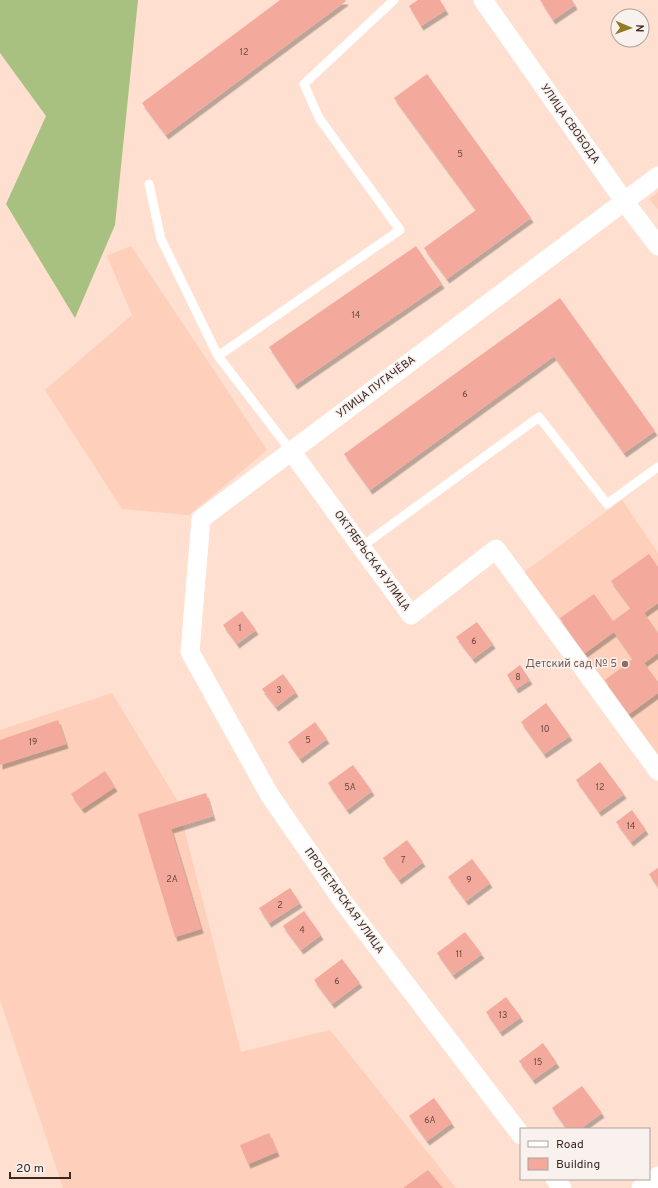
<svg xmlns="http://www.w3.org/2000/svg" width="658" height="1188" viewBox="0 0 658 1188" font-family="Overpass,sans-serif">
<style>
.built{fill:#fecfba}
.forest{fill:#a9c180}
.building{fill:#f4a99d;filter:url(#shadow)}
.lines{fill:none;stroke-linecap:round;stroke-linejoin:round}
.lane{stroke:#fff;stroke-width:9}
.street{stroke:#fff;stroke-width:19}
.education-dot{fill:#8d6e63;stroke:#f9f1ee;stroke-width:1.5}
.labels{text-anchor:middle;dominant-baseline:central;stroke-width:3;stroke-linejoin:round;paint-order:stroke}
.number-label{font-size:9px;fill:#684a42}
.street-label{font-size:11px;fill:#392a23;stroke:#f9f1ee}
.education-label{font-size:11px;fill:#785e54;stroke:#f9f1ee;text-anchor:end}
</style>
<defs>
<filter id="shadow"><feDropShadow dx="2.5" dy="4.5" stdDeviation="0" flood-color="#0004"/></filter>
</defs>
<rect width="100%" height="100%" fill="#fedfd0"/>
<path class="built" d="M658,192V210L649,199Z
M131,246L267,450L189,515L122,509L45,390L132,315L107,256Z
M622,500L658,553V757L524,572Z
M112,693L177,800L241,1052L330,1030L456,1188H63L0,1000V730Z"/>
<path class="forest" d="M0,0H138L115,225L75,318L6,204L46,116L0,53Z"/>
<path class="building" d="M280,0H345L346,1L166,135L142,103Z
M418,0H440L446,10L421,26L409,6Z
M540,0H572L575,5L553,20Z
M427,74L531,218L447,279L424,248L476,210L394,98Z
M416,246L442,284L295,385L269,347Z
M560,298L655,431L624,453L554,356L370,490L344,454Z
M649,554L658,567V603L644,613L658,633V653L644,663L658,682V693L629,714L605,680L633,659L614,632L585,653L560,618L594,594L613,621L631,608L611,581Z
M242,611L256,630L237,644L223,625Z
M477,622L493,644L473,659L456,637Z
M520,665L530,680L516,689L507,675Z
M283,674L296,692L276,707L262,689Z
M546,703L570,736L544,754L521,722Z
M58,720L66,744L0,765V740Z
M315,722L327,739L300,759L288,742Z
M600,762L624,794L599,812L576,780Z
M353,765L372,791L347,810L328,783Z
M105,771L115,787L82,809L71,794Z
M206,793L213,816L171,829L201,929L175,937L138,814Z
M632,810L646,830L631,842L616,822Z
M407,840L423,862L399,880L383,858Z
M472,859L490,883L466,901L448,877Z
M658,868V887L649,874Z
M290,888L300,903L269,923L259,908Z
M304,911L321,935L301,950L283,926Z
M465,932L482,954L453,975L437,953Z
M342,959L360,983L332,1004L314,980Z
M506,997L521,1017L500,1032L486,1012Z
M543,1043L557,1063L533,1080L519,1061Z
M582,1086L602,1113L580,1129H567L552,1108Z
M434,1098L452,1123L427,1141L409,1116Z
M269,1133L277,1152L248,1164L240,1145Z
M428,1170L443,1188H403Z"/>
<g class="lines">
<path class="lane" d="M149,184L161,239L218,356
M291,451L218,356L400,230L319,118L304,84L394,0
M361,547L539,417L607,504L658,467"/>
<path class="street" d="M483,0L624,201L658,246
M291,451L411,615L496,549L658,771
M521,1135L344,903L269,794L190,652L201,519L658,176
M555,1179L562,1188
M641,1188L658,1176"/>
</g>
<circle class="education-dot" cx="625" cy="664" r="4"/>
<g class="labels">
<g class="number-label">
<text x="244" y="52">12</text>
<text x="460" y="154">5</text>
<text x="356" y="315">14</text>
<text x="465" y="394">6</text>
<text x="240" y="628">1</text>
<text x="474" y="641">6</text>
<text x="518" y="677">8</text>
<text x="279" y="690">3</text>
<text x="545" y="729">10</text>
<text x="308" y="740">5</text>
<text x="33" y="742">19</text>
<text x="350" y="787">5А</text>
<text x="600" y="787">12</text>
<text x="631" y="826">14</text>
<text x="403" y="860">7</text>
<text x="172" y="879">2А</text>
<text x="469" y="880">9</text>
<text x="280" y="905">2</text>
<text x="302" y="930">4</text>
<text x="459" y="954">11</text>
<text x="337" y="981">6</text>
<text x="503" y="1015">13</text>
<text x="538" y="1062">15</text>
<text x="430" y="1120">6А</text>
</g>
<g class="street-label">
<text transform="translate(570 124) rotate(55)">УЛИЦА СВОБОДА</text>
<text transform="translate(376 387) rotate(-37)">УЛИЦА ПУГАЧЁВА</text>
<text transform="translate(372 561) rotate(54)">ОКТЯБРЬСКАЯ УЛИЦА</text>
<text transform="translate(344 901) rotate(54)">ПРОЛЕТАРСКАЯ УЛИЦА</text>
</g>
<g class="education-label">
<text x="617" y="664">Детский сад № 5</text>
</g>
</g>
<rect x="520" y="1128" width="130" height="52" fill="#f9f1ee" stroke="#aca19d"/>
<rect x="528" y="1141" width="20" height="6" fill="#ffffff" stroke="#aca19d"/>
<text x="556" y="1148" font-size="12" fill="#392a23">Road</text>
<rect x="528" y="1158" width="20" height="12" fill="#f4a99d" stroke="#aca19d"/>
<text x="556" y="1168" font-size="12" fill="#392a23">Building</text>
<g transform="translate(630 28) rotate(92)"><circle r="19" fill="#f9f1ee" stroke="#aca19d"/>
<path d="M0-3L7 15L0 10L-7 15Z" fill="#927c22"/>
<text y="-6" font-size="11" font-weight="bold" text-anchor="middle" fill="#392a23">N</text>
</g>
<path d="M10 1172v6h60v-6" fill="none" stroke="#392a23" stroke-width="2"/>
<text x="16" y="1172" font-size="12" fill="#392a23" stroke="#f9f1ee" stroke-width="3" paint-order="stroke">20 m</text>
</svg>
